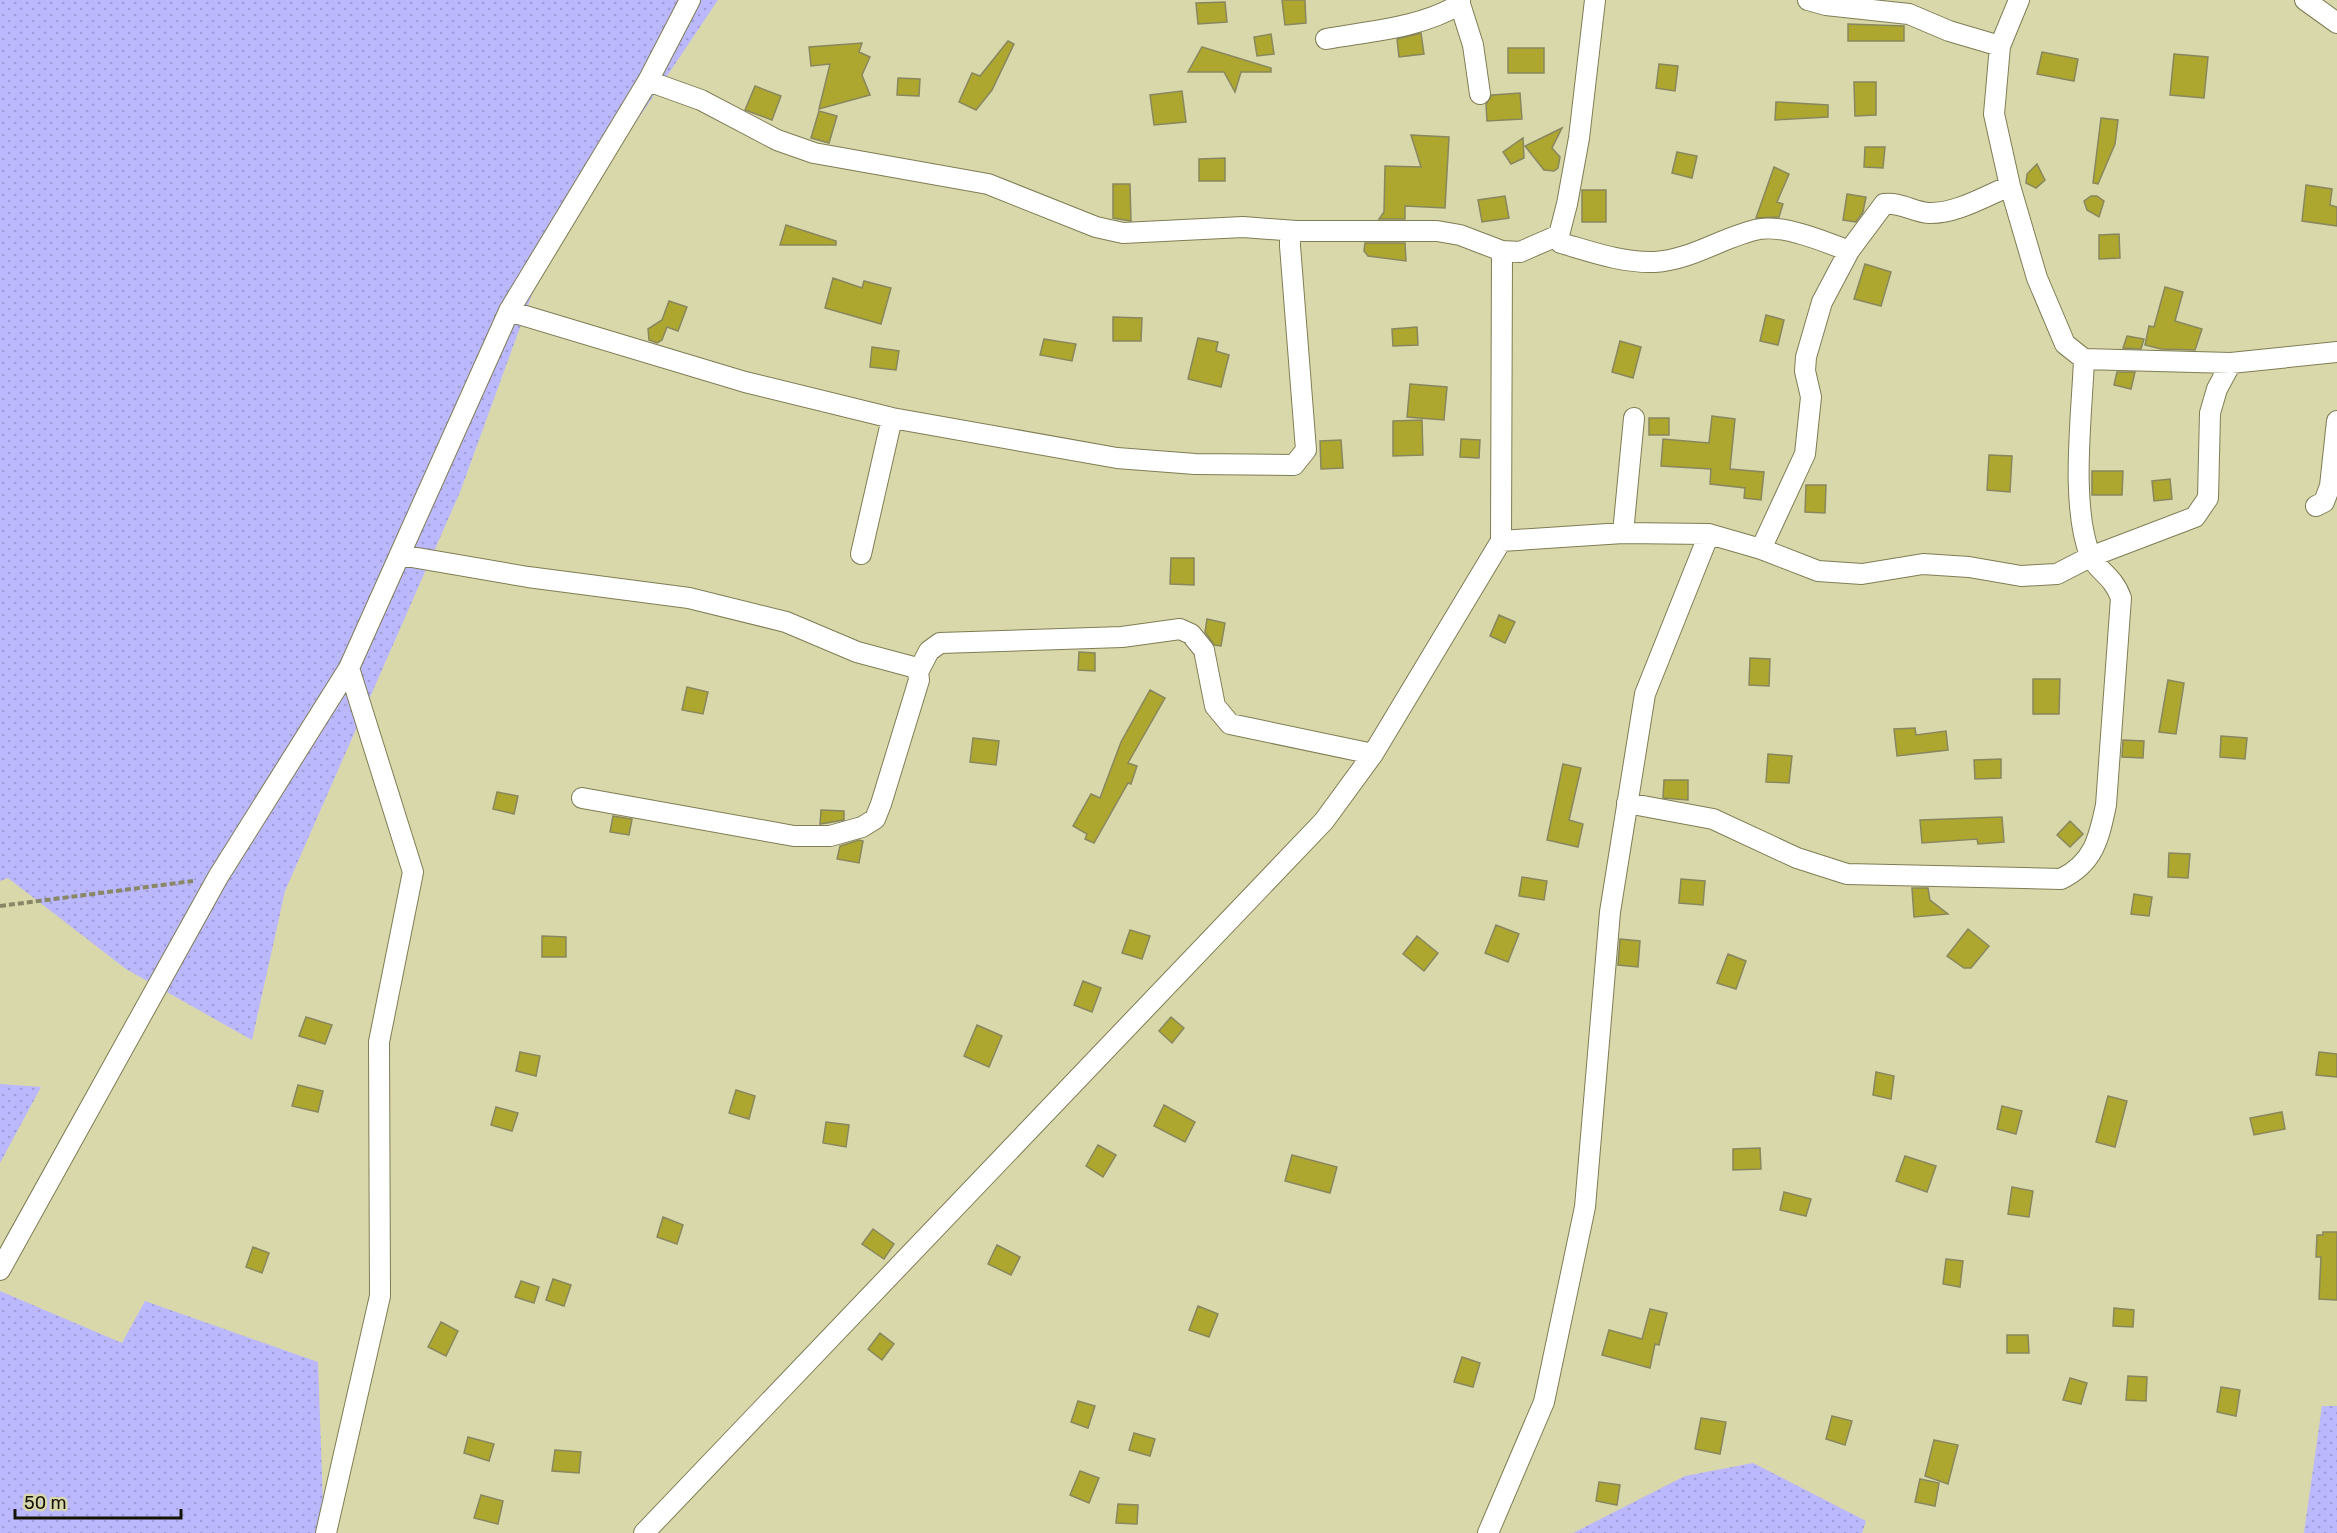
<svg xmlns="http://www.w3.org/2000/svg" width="2337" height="1533" viewBox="0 0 2337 1533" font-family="Rubik,sans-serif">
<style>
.grass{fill:url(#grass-dots)}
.building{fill:#ada62f;stroke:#89875e;stroke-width:1.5}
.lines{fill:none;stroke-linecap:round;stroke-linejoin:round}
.street-casing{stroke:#7f7d54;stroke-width:22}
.path{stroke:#888766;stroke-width:4;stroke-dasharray:6 3;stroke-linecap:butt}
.street{stroke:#fff;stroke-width:20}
</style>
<defs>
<pattern id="grass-dots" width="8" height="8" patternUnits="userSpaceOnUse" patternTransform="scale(1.5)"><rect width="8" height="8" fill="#bbb8fe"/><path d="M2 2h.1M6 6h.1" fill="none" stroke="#a09dd8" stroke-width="1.8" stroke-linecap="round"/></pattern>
</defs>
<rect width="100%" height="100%" fill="#d9d8ab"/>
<path class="grass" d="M0,0H718L546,256L460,492L285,891L252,1040L126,969L8,878L0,881Z
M0,1084L41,1087L0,1163Z
M0,1291L122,1343L145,1301L318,1362L324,1533H0Z
M2322,1406H2337V1533H2304Z
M1753,1463L1866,1521L1862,1533H1573L1685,1476Z"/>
<path class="building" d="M1282,0H1305L1306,23L1285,25Z
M1225,2L1227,22L1198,24L1196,3Z
M1848,24L1904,26V41H1848Z
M1421,33L1424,54L1399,57L1397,39Z
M1271,34L1274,54L1257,56L1254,37Z
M1008,41L1014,44L992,90L976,110L959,102L972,73L980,76Z
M862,43L859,52L870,57L862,75L870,95L819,109L830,64L811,66L809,47Z
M1202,47L1271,68V72H1241L1235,92L1224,72H1188Z
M1508,48H1544V73H1508Z
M2042,52L2078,59L2074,81L2037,74Z
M2174,54L2208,57L2204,98L2170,95Z
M1659,64L1678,66L1675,91L1656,88Z
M898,78L920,79L919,96L897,95Z
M1854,82H1876V115L1855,116Z
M755,86L781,96L772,120L745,110Z
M1182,91L1186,122L1154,125L1150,95Z
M1520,93L1522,119L1487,121L1486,104L1492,95Z
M1776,102L1828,105V117L1775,120Z
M819,111L837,116L829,143L811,138Z
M2101,118L2118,120L2115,144L2098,184L2093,183Z
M1562,128L1552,148L1560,157L1558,168L1554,171L1544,170L1525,146Z
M1411,135L1449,137L1445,208L1405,206V219H1379L1384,212L1385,166L1421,167Z
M1523,138L1524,158L1511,164L1503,152Z
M1865,147H1885L1883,168L1864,167Z
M1677,152L1697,156L1692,178L1672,173Z
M1225,158V181H1199V159Z
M2037,164L2045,180L2036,188L2026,183L2027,174Z
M1774,167L1789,174L1777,202L1783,204L1779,217L1756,218Z
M1113,184H1130L1131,221L1113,218Z
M2306,185L2332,189L2330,205L2337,207V226L2302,221Z
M1582,190H1606V222H1582Z
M1847,194L1866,197L1863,212L1856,222L1843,220Z
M1505,196L1509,218L1482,222L1478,200Z
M2091,196H2097L2104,201L2099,217L2087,210L2084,201Z
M786,225L836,241V245H780Z
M2119,234L2120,258L2099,259V235Z
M1365,243H1405L1406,261L1368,256L1364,251Z
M1865,264L1891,272L1881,306L1854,299Z
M833,278L862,288L864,281L891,288L881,324L825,308Z
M2165,287L2183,292L2175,321L2202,329L2195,350L2161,349L2145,345L2149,326L2154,327Z
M669,301L687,307L678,331L667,327L662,340L657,343L649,340L648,329L662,320Z
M1766,315L1784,320L1778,345L1760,341Z
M1113,317L1142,318L1141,341H1113Z
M1417,327L1418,345L1393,346L1392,329Z
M2127,336L2144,339L2141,349L2123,348Z
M1198,338L1218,342L1216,351L1229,355L1221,387L1188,379Z
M1044,339L1076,344L1072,361L1040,355Z
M1620,341L1641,347L1633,378L1612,372Z
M872,347L899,351L896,370L870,367Z
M2117,372H2135L2131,389L2114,385Z
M1410,384L1447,387L1444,420L1407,417Z
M1712,416L1735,419L1730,469L1764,472L1761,500L1744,498L1745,488L1710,484L1711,469L1661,466L1663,439L1709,443Z
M1649,418H1669V435H1649Z
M1422,420L1423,455L1393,456V421Z
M1461,439L1480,440L1479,458L1460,457Z
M1341,440L1343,468L1321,469L1320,441Z
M1989,455L2012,456L2010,492L1987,490Z
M2092,471H2123L2122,495H2092Z
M2170,479L2172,499L2154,501L2152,481Z
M1806,485H1826L1825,513L1805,512Z
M1171,558H1194V585L1170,584Z
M1499,615L1515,622L1505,643L1490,636Z
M1207,619L1225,623L1221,646L1214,645L1205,632Z
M1079,652L1095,653V671L1078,670Z
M1750,658L1770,659L1769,686L1749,685Z
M2033,679H2060L2059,714H2033Z
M2168,680L2184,683L2176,734L2159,732Z
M687,687L708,692L703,714L682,710Z
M1150,690L1165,698L1128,763L1137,766L1131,784L1128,783L1094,843L1085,839L1087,834L1073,826L1091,794L1100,798L1121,742Z
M1915,728L1916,735L1946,731L1948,750L1897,756L1894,729Z
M2221,736L2247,738L2245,759L2220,757Z
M973,738L999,741L996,765L970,762Z
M2123,740L2144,741L2143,758L2122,757Z
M1768,754L1792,756L1789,783L1766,782Z
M2001,759V778L1975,779L1974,760Z
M1563,764L1581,768L1569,820L1583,824L1578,847L1547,840Z
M1664,780H1688V800L1663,798Z
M497,792L518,796L514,814L493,809Z
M821,810L844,811V820L820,824Z
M613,816L632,819L629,835L610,832Z
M2002,817L2004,842L1978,844L1977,839L1922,843L1920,820Z
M2070,821L2083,834L2070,847L2057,835Z
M859,840L863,841L859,863L837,859L840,846Z
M2169,853L2190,854L2188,878L2168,877Z
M1522,877L1547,881L1544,900L1519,896Z
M1681,879L1705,881L1703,905L1679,903Z
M1912,888H1928L1930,900L1948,914L1914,917Z
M2134,894L2152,897L2149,916L2131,914Z
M1496,925L1519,934L1508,962L1485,953Z
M1968,929L1989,946L1971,968H1964L1947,956Z
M1130,930L1150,936L1142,959L1122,953Z
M542,936L566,937V957H542Z
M1417,936L1438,953L1424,971L1403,954Z
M1620,939L1640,941L1638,967L1618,965Z
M1728,954L1746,961L1736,989L1717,983Z
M1083,981L1101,988L1092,1012L1074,1005Z
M306,1017L332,1025L325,1044L299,1036Z
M1171,1017L1184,1028L1172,1043L1159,1031Z
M977,1025L1002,1036L989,1067L964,1056Z
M520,1052L540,1056L536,1076L516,1071Z
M2319,1052L2337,1054V1077L2316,1075Z
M1876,1072L1894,1076L1891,1099L1873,1095Z
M298,1085L323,1091L318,1112L292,1106Z
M736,1090L755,1096L749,1119L729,1113Z
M2108,1096L2127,1101L2115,1147L2096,1142Z
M1164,1105L1195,1122L1185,1142L1154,1126Z
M2002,1106L2022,1111L2016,1134L1997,1129Z
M496,1107L518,1113L512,1131L491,1125Z
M2282,1112L2285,1129L2254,1135L2250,1118Z
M826,1122L849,1125L846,1147L823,1143Z
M1098,1145L1116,1155L1103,1177L1086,1166Z
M1760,1148L1761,1169L1733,1170V1149Z
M1292,1155L1337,1167L1330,1193L1285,1181Z
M1905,1156L1936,1166L1927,1192L1896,1181Z
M2012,1187L2033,1191L2029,1217L2008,1214Z
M1784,1192L1811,1199L1806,1216L1780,1210Z
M663,1217L683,1225L677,1244L657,1237Z
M873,1229L894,1244L884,1259L862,1244Z
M2323,1232H2337V1300L2319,1299L2321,1257H2316L2317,1235H2323Z
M997,1245L1020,1257L1011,1275L988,1264Z
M253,1247L269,1253L262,1273L246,1267Z
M1946,1259L1963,1261L1960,1287L1943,1284Z
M553,1279L571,1285L564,1306L546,1300Z
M521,1281L539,1287L534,1303L515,1297Z
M1198,1306L1218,1314L1209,1337L1189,1330Z
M2114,1308L2134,1310L2133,1327L2113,1326Z
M1650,1309L1667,1313L1659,1345L1655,1344L1650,1368L1602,1355L1609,1330L1642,1339Z
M441,1322L458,1331L446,1356L428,1347Z
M880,1333L894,1344L882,1360L868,1349Z
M2007,1335H2028L2029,1353H2007Z
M1462,1357L1480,1363L1473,1387L1454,1382Z
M2128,1376L2147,1377L2146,1401L2126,1400Z
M2070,1378L2087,1383L2081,1404L2063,1400Z
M2221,1387L2240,1390L2236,1416L2217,1412Z
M1078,1401L1095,1406L1088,1428L1071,1422Z
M1832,1416L1852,1421L1845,1445L1826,1439Z
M1701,1418L1726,1422L1720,1454L1695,1449Z
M1134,1433L1155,1439L1150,1456L1129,1450Z
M468,1437L494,1444L489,1461L464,1453Z
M1934,1440L1958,1445L1948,1484L1925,1476Z
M555,1450L581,1452L579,1473L552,1471Z
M1080,1471L1099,1478L1089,1503L1070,1495Z
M1920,1479L1939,1483L1935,1506L1915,1502Z
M1599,1482L1620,1485L1617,1505L1596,1501Z
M481,1495L503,1501L498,1524L474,1518Z
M1118,1504L1138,1505L1137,1524L1116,1523Z"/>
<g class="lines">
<g class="street-casing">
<path id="street" d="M1595,0L1579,138L1567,204L1559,235L1561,243C1592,252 1622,263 1655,262C1692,260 1726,235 1760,229C1785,225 1826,242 1849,251
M1808,0L1826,5L1909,14L1949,31L2000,46
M2019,0L2000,46L1994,114L2010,186L2037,278L2065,344L2084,359L2120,360L2231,363L2337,352
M2305,0L2337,23
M1460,4L1473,45L1480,94
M1326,39C1370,31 1421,28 1460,4V0
M648,81L701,100L777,140L814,153L988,184L1096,227L1123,233L1243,227L1296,231
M509,311L745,382L892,418L1117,458L1195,464L1294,465L1306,450L1290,246V238L1296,231H1437L1460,235L1502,251L1520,252L1559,235
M2316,506L2324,502L2330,486L2337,421
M1623,533L1634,418
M1709,534L1761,549L1818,571L1862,574L1923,564L1969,567L2021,576L2057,574L2090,557L2195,517L2208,498L2210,413L2217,389L2231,363
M1761,549L1805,454L1811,397L1805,371L1806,357L1822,302L1849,251L1884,204C1901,202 1913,212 1929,213C1956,214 1985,196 2010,186
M861,554L892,418
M400,555L528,577L689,598L786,622L857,652L913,667L918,672L919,680L881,804L875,819L862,827L830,836H794L582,798
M918,672L929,651L940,643L1122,637L1180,629L1191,634L1204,650L1215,706L1230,724L1373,754
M1627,803L1713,819L1797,858L1847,874L2061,879C2094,863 2099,838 2106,805L2121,598C2113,575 2096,570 2090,555C2070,504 2082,414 2084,359
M0,1270L218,877L349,668L509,311L648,81L690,0
M326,1533L380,1296L379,1042L413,872L349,668
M644,1533L1324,821L1373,754L1501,541L1502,251
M1488,1533L1544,1402L1585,1207L1610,912L1645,694L1709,534L1623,533L1501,541"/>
</g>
<path class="path" d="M0,906L193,881"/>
<use href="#street" class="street"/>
</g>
<path d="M15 1509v9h166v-9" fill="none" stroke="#151404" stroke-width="3"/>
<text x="24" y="1509" font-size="18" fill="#151404" stroke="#d9d8ab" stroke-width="4.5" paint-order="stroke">50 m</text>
</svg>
